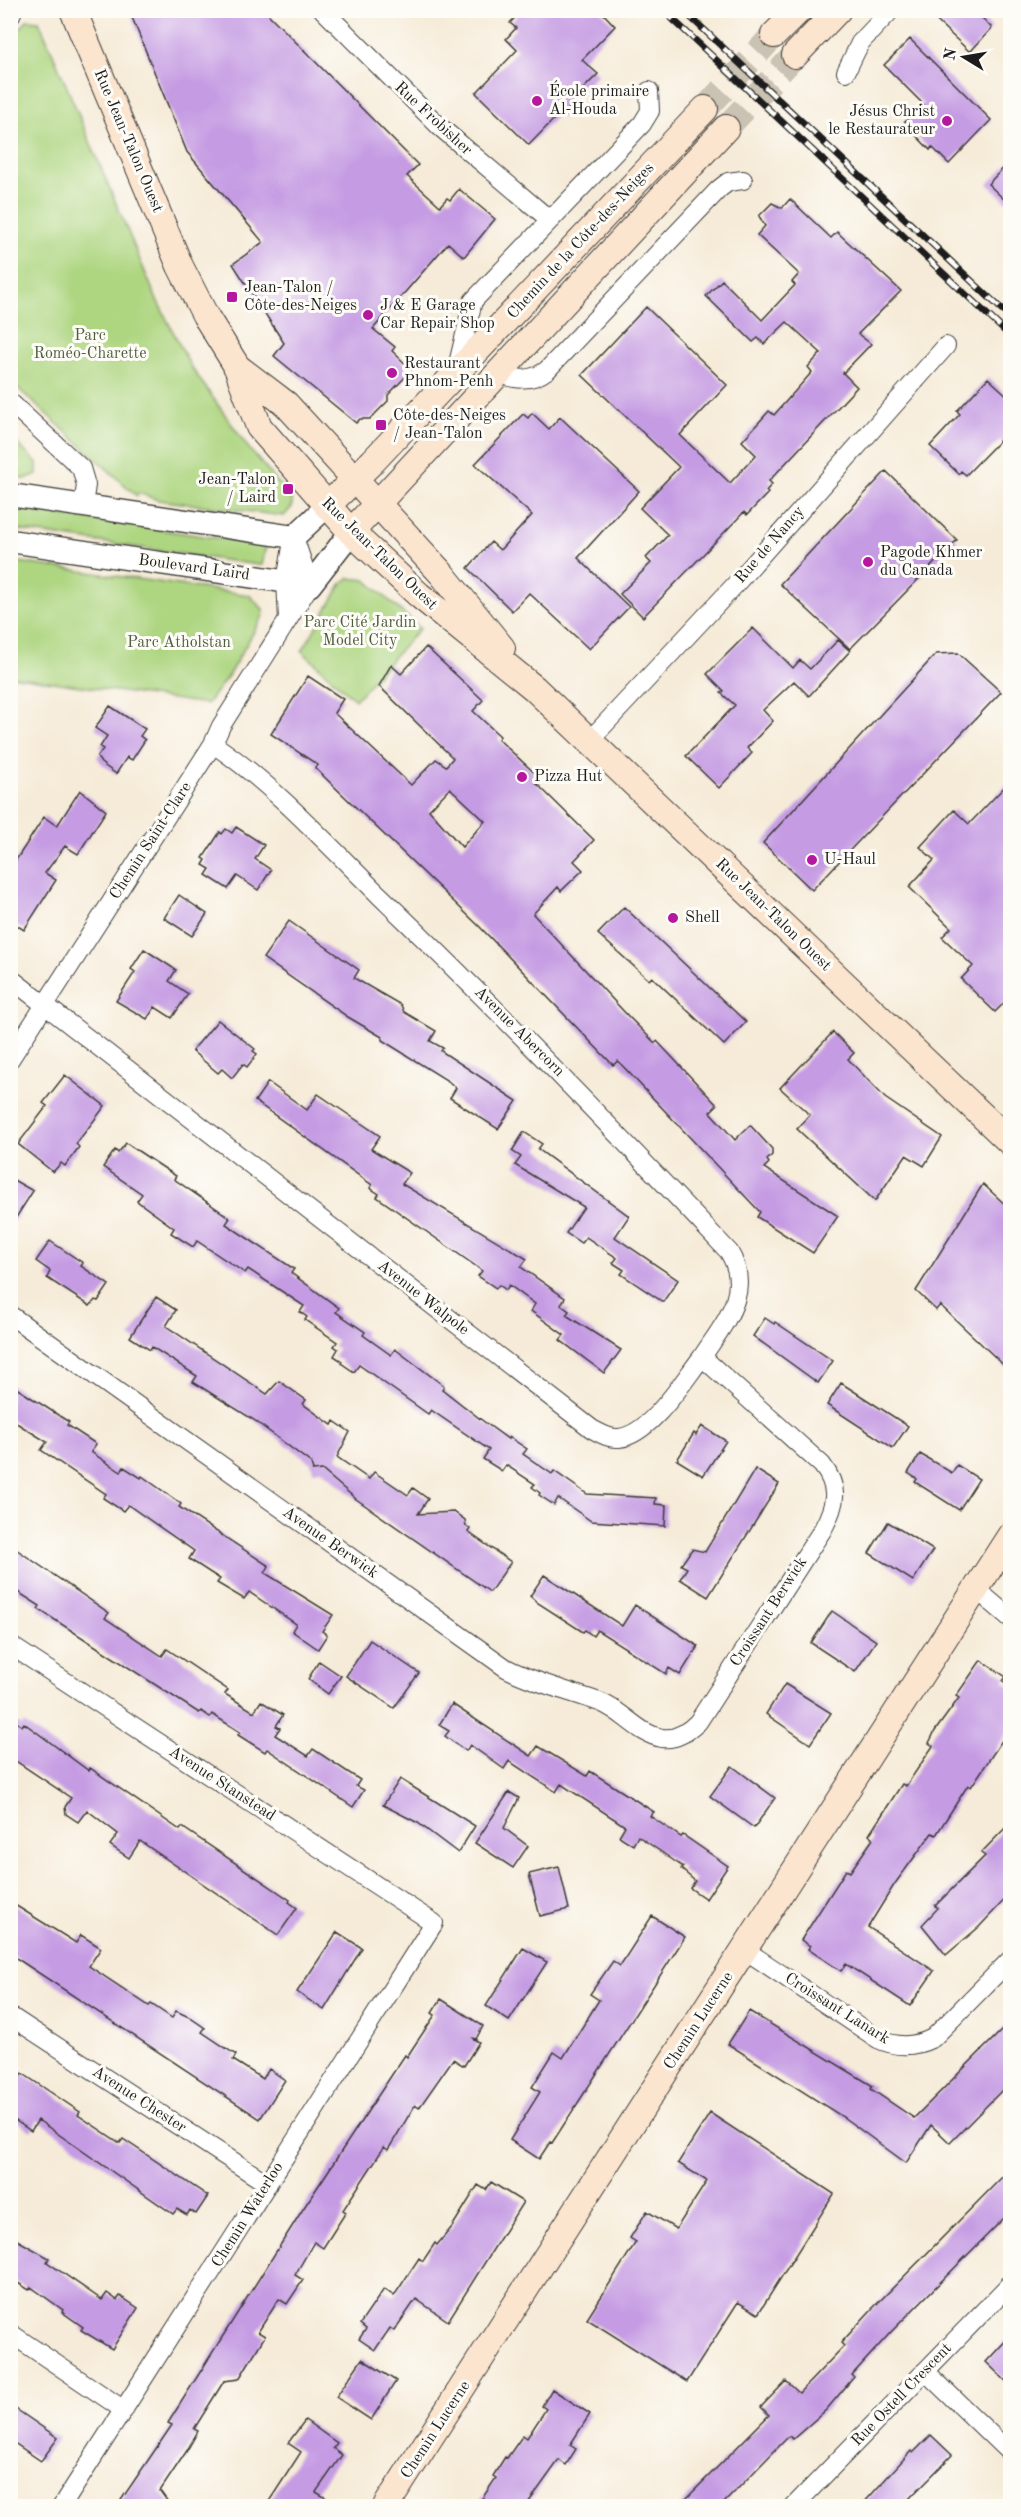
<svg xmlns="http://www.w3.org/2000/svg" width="1021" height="2517" viewBox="0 0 1021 2517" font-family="'Old Standard TT',serif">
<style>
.green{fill:#aed681;stroke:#65794e;stroke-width:1.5}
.building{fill:#c59be3;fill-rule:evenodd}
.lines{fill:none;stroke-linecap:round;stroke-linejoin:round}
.secondary-tunnel{stroke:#cac2b2;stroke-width:26;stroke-dasharray:26 13;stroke-linecap:butt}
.minor-casing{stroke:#3d3b38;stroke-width:20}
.tertiary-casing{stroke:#3d3b38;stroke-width:25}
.secondary-casing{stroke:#3d3b38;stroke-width:28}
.minor{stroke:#fff;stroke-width:18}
.tertiary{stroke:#fff;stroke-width:22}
.secondary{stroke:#fce5cf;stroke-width:26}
.rail-casing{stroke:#1c1c1c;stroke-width:7}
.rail{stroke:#fdfcf7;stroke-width:4.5;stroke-dasharray:14;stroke-linecap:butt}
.poi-dot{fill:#b5179e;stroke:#fdfcf7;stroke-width:2}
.labels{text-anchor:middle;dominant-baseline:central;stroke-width:6;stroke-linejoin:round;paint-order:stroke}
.poi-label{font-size:16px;fill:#1c1c1c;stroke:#fdfcf7;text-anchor:start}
.street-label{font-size:16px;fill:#1c1c1c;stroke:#fdfcf7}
.park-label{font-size:16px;fill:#4f5d3f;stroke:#fdfcf7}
</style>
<rect width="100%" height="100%" fill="#fdfcf7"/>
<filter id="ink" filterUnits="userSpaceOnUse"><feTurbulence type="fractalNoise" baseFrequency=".0167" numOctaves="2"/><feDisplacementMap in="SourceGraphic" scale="12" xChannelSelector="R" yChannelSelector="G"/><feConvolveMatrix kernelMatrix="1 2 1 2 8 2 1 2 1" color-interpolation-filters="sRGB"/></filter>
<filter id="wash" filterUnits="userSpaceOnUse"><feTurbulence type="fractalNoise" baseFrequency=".008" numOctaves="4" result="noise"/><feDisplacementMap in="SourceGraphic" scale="24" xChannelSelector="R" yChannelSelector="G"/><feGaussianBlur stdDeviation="1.35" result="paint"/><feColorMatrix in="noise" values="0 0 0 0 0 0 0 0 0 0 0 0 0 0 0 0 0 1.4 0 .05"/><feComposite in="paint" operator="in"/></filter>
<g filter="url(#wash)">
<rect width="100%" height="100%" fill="#f6ebd8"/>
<path class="green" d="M27,20L39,21L156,298L191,367L250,450L292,499V507L284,516L158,500L139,493L137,496L11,382V41Z
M10,437L37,463V474L25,479L11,477Z
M11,508L258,544L266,546L262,565H258L11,529Z
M11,561L249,595L263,609V616L228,676L207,704L11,676Z
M349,578L366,580L420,628L355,700L302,651L342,583Z"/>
<g id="blocks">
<path class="building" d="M129,10H264L418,165L407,176L440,206L447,198L450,200L459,189L495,219L464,257L448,243L373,329L395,347L392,351L412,370L388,395V401L370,419H360L356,423L274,356L284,343L233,264L263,242L187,152Z
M522,10H600L615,26L582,60L598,74L569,103L572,106L561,118L558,115L529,145L476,93L517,50L506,39L516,28L510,23Z
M925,10H974L992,28L970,52Z
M910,39L991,120L949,164L932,147L930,150L904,123L923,104L884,65Z
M1011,160V206L988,184Z
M790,199L831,238L837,232L901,291L858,334L871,344L843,373L857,387L769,481L772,484L766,491L768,493L747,515L744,512L643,617L620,594L651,563L646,558L668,535L640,508L679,467L582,375L646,307L727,385L680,435L730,483L756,455L742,441L769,411L774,415L812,372L808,367L821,353L787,322L764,344L758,338L753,342L706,296L722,280L762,320L795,285L792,282L799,274L757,235L765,226L759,216L772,203L782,208Z
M988,378L1011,399V450L1000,440L966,475L961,471L959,474L930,446L960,414L957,411Z
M532,413L549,429L560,417L639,491L578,558L629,607L589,649L529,593L512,611L468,568L491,542L500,550L532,515L475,464L523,414L528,418Z
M886,471L957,540L850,649L780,584Z
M753,628L793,668L800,660L810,669L838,640L850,651L809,696L794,681L763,710L773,721L747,748L752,753L719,788L686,756L735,705L721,693L724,691L707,674Z
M426,647L483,700L473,711L500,736L498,739L540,778L536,783L594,840L574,861L583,870L561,891L558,887L533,914L629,1017L655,1043L657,1041L717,1105L710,1112L735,1140L750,1125L772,1149V1155L767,1160L769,1163L764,1168L838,1216L813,1253L757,1217L760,1212L618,1061L613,1065L479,926L315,768L318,765L271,734L308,676L343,699L334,713L411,785L436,759L446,766L453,758L379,686L391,665L401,674ZM450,788L485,821L462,847L429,810Z
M958,653L1001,692L812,890L763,843L936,654Z
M110,706L145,729L140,736L145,740L132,760L127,757L116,774L101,763L97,757L103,749L100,747L107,736L95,728Z
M1011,780V996L995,1012L961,979L973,966L942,937L951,928L909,887L934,860L920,847L954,810L969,824Z
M80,790L106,811L78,854L65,846L45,873L56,880L24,930L10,921V869L44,817L57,826Z
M236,827L264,845L255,859L271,870L258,890L237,876L228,889L206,875L210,869L203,865L206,860L203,858L220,832L222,834L226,829L232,833Z
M179,895L207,914L192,936L164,918Z
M624,907L746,1022L724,1045L652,977L649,980L598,934Z
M289,921L359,970L354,978L401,1005L404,1012L436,1031L430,1041L443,1048L441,1051L517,1101L498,1129L450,1098L456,1088L448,1081L382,1040V1037L348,1017L263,958Z
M144,949L176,970L169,981L188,994L172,1018L155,1007L147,1019L116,1001L135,972L131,969Z
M218,1020L255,1049L253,1051L257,1054L247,1067L243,1064L232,1078L222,1069L218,1073L192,1051Z
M833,1032L854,1053L848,1059L885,1098L942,1137L924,1166L906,1155L875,1201L797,1129L810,1115L780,1088Z
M65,1075L105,1106L76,1144L79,1147L65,1166L61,1163L53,1172L18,1144L47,1106L43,1103Z
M268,1082L307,1110L318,1094L343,1111L380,1136L371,1149L410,1173L402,1184L527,1259L521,1267L565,1298L561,1305L569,1311L566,1315L621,1350L604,1373L560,1340L564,1335L531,1311L535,1304L509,1285L506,1290L499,1285L496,1288L478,1276L482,1271L477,1267L377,1197L379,1194L370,1188L372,1185L255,1101Z
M524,1132L542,1144L538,1149L629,1216L615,1237L678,1280L663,1302L621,1274L624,1270L613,1263L617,1258L586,1237L581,1243L566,1233L584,1207L515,1165L521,1157L512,1151Z
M126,1143L176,1176L174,1179L230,1218L226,1224L294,1269L291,1273L339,1308L336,1312L365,1332L363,1335L391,1355L395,1349L444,1386L442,1389L479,1418L508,1439L509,1437L527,1449L523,1454L552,1474L554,1471L587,1494L656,1498L655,1504L666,1505L665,1526L591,1521L558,1498L554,1505L539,1495L540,1493L532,1487L535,1484L506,1465L502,1471L483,1459L489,1450L431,1410L428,1414L359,1365L354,1372L341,1363L342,1361L334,1356L338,1349L334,1346L337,1342L305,1320L307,1317L300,1312L304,1306L248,1269L245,1273L197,1241L193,1247L171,1233L174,1228L137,1201L142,1194L103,1167L115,1150L118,1153Z
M10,1178L33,1191L10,1227Z
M983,1184L1011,1210V1372L940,1305L936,1310L916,1291Z
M50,1241L83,1263L81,1266L109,1285L98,1301L95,1300L90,1306L47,1278L50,1271L36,1261Z
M156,1297L176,1310L166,1326L267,1394L279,1381L306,1400L303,1404L332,1425L334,1421L350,1432L337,1457L369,1479L374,1472L408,1495L413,1488L428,1499L418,1514L454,1512L465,1520L466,1526L470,1529L468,1532L511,1562L490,1592L356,1499L322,1470L313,1471L311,1463L254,1420L193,1382L197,1376L152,1347L150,1350L130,1337Z
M765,1318L774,1324L775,1322L833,1361L818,1383L753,1336Z
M841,1383L908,1426L893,1448L827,1405Z
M10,1384L69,1422L67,1425L96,1444L91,1452L121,1472L124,1467L141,1478L142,1476L181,1504L179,1507L269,1566L265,1573L333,1615L322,1631L327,1635L318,1649L292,1631L296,1624L249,1592L244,1599L217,1583L220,1579L189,1559L194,1551L128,1505L123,1511L103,1498L106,1494L41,1450L47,1442L10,1419Z
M702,1426L726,1441L703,1476L677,1460L694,1433L696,1435Z
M920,1454L952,1473L957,1465L979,1479L959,1510L915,1482L917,1479L908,1473Z
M755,1469L779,1484L708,1597L680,1579L687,1568L681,1565L692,1549L705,1552Z
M888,1522L933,1550L913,1581L869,1553Z
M10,1545L109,1613L105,1618L162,1656L167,1649L228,1690L225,1694L254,1712L261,1701L283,1715L276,1726L280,1728L275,1735L308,1756L313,1749L360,1780L356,1786L364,1790L353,1807L267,1749L265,1752L238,1735L240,1732L212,1714L210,1717L201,1711L199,1713L38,1609L40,1606L10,1587Z
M544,1575L622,1626L635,1605L698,1646L680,1675L669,1668L666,1674L597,1630L593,1636L585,1630L583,1632L538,1603L530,1596Z
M832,1611L876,1641L855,1672L811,1643Z
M370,1640L419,1673L394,1708L346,1676Z
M981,1660L1006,1677L1003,1681L1011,1686V1727L971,1787L968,1785L936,1835L932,1833L894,1885L868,1927L934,1971L910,2006L846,1964L841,1971L808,1949L810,1946L801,1940L846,1870L850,1872L873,1839L869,1835L902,1784L906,1786L933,1746L929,1743L935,1731L959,1698L956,1696Z
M319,1661L341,1676L328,1694L308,1679Z
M785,1684L831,1713L810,1744L766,1714Z
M452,1704L531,1756L538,1746L587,1776L590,1771L654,1812L650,1816L681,1837L683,1835L728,1866L706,1899L690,1888L695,1881L681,1869L683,1867L638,1836L633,1845L619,1836L625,1826L561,1784L556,1792L509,1761L504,1769L470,1745L466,1751L445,1736L449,1731L439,1725Z
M10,1718L22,1726L24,1723L89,1771L90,1768L180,1830L182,1827L290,1900L289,1902L297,1908L278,1935L140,1841L129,1858L110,1845L118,1834L87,1810L78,1822L66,1814L65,1807L71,1798L10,1757Z
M732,1766L775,1798L754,1828L710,1796Z
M400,1779L475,1826L458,1853L418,1823L383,1805Z
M509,1792L519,1798L504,1828L528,1846L513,1868L475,1843Z
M1011,1822V1893L979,1927L946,1955L922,1925L938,1908L935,1906L985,1856L981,1853Z
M559,1867L569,1909L540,1916L529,1874Z
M10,1902L76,1943L81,1935L101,1948L89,1966L149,2006L151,2004L172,2018L176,2011L189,2017L205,2028L202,2032L236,2055L233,2060L263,2079L269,2069L285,2080L260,2119L10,1954Z
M652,1916L685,1937L552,2143L550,2142L539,2159L510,2140L540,2092L532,2087L554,2052L563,2058L599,2000L590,1994L613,1961L620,1966Z
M337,1932L362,1948L324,2010L297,1992Z
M523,1948L547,1962L509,2021L486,2006Z
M441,1999L483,2026L476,2039L472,2038L479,2042L464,2066L453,2059L419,2108L415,2105L388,2150L384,2147L343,2210L346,2212L323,2248L314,2242L295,2275L303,2280L287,2304L279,2299L258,2332L265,2336L239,2379L224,2381L194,2429L198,2431L186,2452L160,2491L171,2506H117L172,2425L168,2423L303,2209L405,2055L407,2057L414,2046L435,2015L432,2013Z
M749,2011L873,2086L871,2089L914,2118L1011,2021V2081L950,2143L931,2125L906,2163L843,2117L728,2044Z
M22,2073L80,2112L78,2115L120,2143L123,2139L208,2196L196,2214L190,2210L187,2215L177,2209L173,2214L38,2120L31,2131L10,2117V2090Z
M710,2113L834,2194L758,2314L738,2302L687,2382L587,2319L636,2242L630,2238L647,2211L676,2229L707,2181L678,2163Z
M1011,2168V2211L891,2332L852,2375L854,2377L826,2410L793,2439L789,2436L721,2506H679L769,2415L761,2407L786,2381L799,2393L844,2346L841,2343L870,2311Z
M491,2182L523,2202L448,2321L416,2299L394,2331L390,2328L375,2350L359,2339L366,2329L360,2324L384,2289L394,2296L419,2258L423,2261L435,2243L437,2245L452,2227L478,2185L486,2190Z
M10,2236L49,2258L47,2262L102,2300L107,2293L117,2300L120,2296L138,2308L112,2349L81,2330L83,2327L62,2312L63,2310L31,2287L29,2290L10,2278Z
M1011,2335V2386L986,2362Z
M362,2359L396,2381L371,2420L336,2397Z
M552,2389L590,2414L570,2445L576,2449L566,2465L559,2460L526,2506H477L496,2478L493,2476L505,2457L507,2458L523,2435L527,2438L546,2409L542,2406Z
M10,2405L58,2438L41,2461L10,2440Z
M305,2420L337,2443L333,2448L342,2455L316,2492L339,2506H266L301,2452L288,2443Z
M931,2435L952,2455L902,2506H861L911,2451L913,2453Z"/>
</g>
</g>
<g filter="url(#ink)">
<use href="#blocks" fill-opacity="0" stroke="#3d3b38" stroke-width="1.5"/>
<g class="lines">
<path class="secondary-tunnel" d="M705,109L774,35
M726,128L795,55"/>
<g class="minor-casing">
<path id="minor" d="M323,10L440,127L550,220
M10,17L13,10
M846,72L860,43L891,10
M456,372L473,301L642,124L650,111L649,91
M498,373C516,380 531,382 547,370L719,189L728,182L743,180
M10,402L81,468L86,485L83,506
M288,620L286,581L293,541
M589,741L734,586L946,346
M213,744C272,783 329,846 380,896C500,1011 615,1131 729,1252C753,1292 724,1323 702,1357
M10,978L592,1429C600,1433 609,1439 619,1438C650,1435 684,1380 702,1357L822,1465C840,1488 836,1504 823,1529L698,1722C688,1732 676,1740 662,1738C638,1734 624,1712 602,1703C570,1691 537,1684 506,1668L10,1315
M10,1059L213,744L221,726L310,585L294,537
M976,1589L1010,1618
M10,1645L434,1923L62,2506
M745,1950L878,2039C897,2048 915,2047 933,2038L1010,1960
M10,2016L268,2184
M10,2333L124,2410
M925,2371L1010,2453
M794,2506L1010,2284"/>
</g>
<g class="tertiary-casing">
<path id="tertiary" d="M10,495L294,537L327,506
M10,541L310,585L351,532"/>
</g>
<g class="secondary-casing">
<path id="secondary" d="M73,10L180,266L205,315L236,365L259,427L351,532L419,595L534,688L1010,1142
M774,35L799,10
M795,55L838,10
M236,366L286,404L441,573L502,648
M327,506L373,461L705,109
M351,532L726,128
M386,2506L1010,1536"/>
</g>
<use href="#minor" class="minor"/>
<use href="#tertiary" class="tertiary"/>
<use href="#secondary" class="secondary"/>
<g class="rail-casing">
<path id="rail" d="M663,10L1010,336
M683,10L1010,317"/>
</g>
<use href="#rail" class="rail"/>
</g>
</g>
<g class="poi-dot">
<circle cx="537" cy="101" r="6"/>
<circle cx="947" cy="121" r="6"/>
<rect x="226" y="291" width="12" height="12" rx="3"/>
<circle cx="368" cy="315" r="6"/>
<circle cx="392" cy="373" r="6"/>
<rect x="375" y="419" width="12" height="12" rx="3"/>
<rect x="282" y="483" width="12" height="12" rx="3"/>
<circle cx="868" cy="562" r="6"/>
<circle cx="522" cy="777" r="6"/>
<circle cx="812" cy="860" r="6"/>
<circle cx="673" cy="918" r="6"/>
</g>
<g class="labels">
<g class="poi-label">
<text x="549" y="92">École primaire<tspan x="549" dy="18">Al-Houda</tspan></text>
<text x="935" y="112" text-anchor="end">Jésus Christ<tspan x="935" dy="18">le Restaurateur</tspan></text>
<text x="244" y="288">Jean-Talon /<tspan x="244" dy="18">Côte-des-Neiges</tspan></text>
<text x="380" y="306">J &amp; E Garage<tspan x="380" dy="18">Car Repair Shop</tspan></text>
<text x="404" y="364">Restaurant<tspan x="404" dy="18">Phnom-Penh</tspan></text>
<text x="393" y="416">Côte-des-Neiges<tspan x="393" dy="18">/ Jean-Talon</tspan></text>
<text x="276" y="480" text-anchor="end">Jean-Talon<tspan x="276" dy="18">/ Laird</tspan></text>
<text x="880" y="553">Pagode Khmer<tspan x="880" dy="18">du Canada</tspan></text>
<text x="534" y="777">Pizza Hut</text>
<text x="824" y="860">U-Haul</text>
<text x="685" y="918">Shell</text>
</g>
<g class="street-label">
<text transform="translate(433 119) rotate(43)">Rue Frobisher</text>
<text transform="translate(128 141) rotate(67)">Rue Jean-Talon Ouest</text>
<text transform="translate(581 241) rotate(-47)">Chemin de la Côte-des-Neiges</text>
<text transform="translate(770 545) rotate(-49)">Rue de Nancy</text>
<text transform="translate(379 554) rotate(44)">Rue Jean-Talon Ouest</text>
<text transform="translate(194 568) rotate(8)">Boulevard Laird</text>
<text transform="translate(151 841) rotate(-57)">Chemin Saint-Clare</text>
<text transform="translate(773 915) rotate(44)">Rue Jean-Talon Ouest</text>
<text transform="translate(519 1032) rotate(45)">Avenue Abercorn</text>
<text transform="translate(423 1298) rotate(38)">Avenue Walpole</text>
<text transform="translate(330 1543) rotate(35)">Avenue Berwick</text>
<text transform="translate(769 1612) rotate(-57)">Croissant Berwick</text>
<text transform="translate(222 1784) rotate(33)">Avenue Stanstead</text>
<text transform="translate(837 2009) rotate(32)">Croissant Lanark</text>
<text transform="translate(699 2021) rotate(-57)">Chemin Lucerne</text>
<text transform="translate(139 2100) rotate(33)">Avenue Chester</text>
<text transform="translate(248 2215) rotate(-58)">Chemin Waterloo</text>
<text transform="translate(902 2395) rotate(-46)">Rue Ostell Crescent</text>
<text transform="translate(436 2430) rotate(-57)">Chemin Lucerne</text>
</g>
<g class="park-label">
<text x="90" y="336">Parc<tspan x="90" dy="18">Roméo-Charette</tspan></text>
<text x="360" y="623">Parc Cité Jardin<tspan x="360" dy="18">Model City</tspan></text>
<text x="179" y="643">Parc Atholstan</text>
</g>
</g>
<rect width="1021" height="2517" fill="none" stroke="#fdfcf7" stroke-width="36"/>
<g transform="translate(964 57) rotate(281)" stroke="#fdfcf7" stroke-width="4.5" paint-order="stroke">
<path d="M0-4.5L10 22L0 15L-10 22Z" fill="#1c1c1c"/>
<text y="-9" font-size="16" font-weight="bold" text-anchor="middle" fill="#1c1c1c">N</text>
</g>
</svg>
